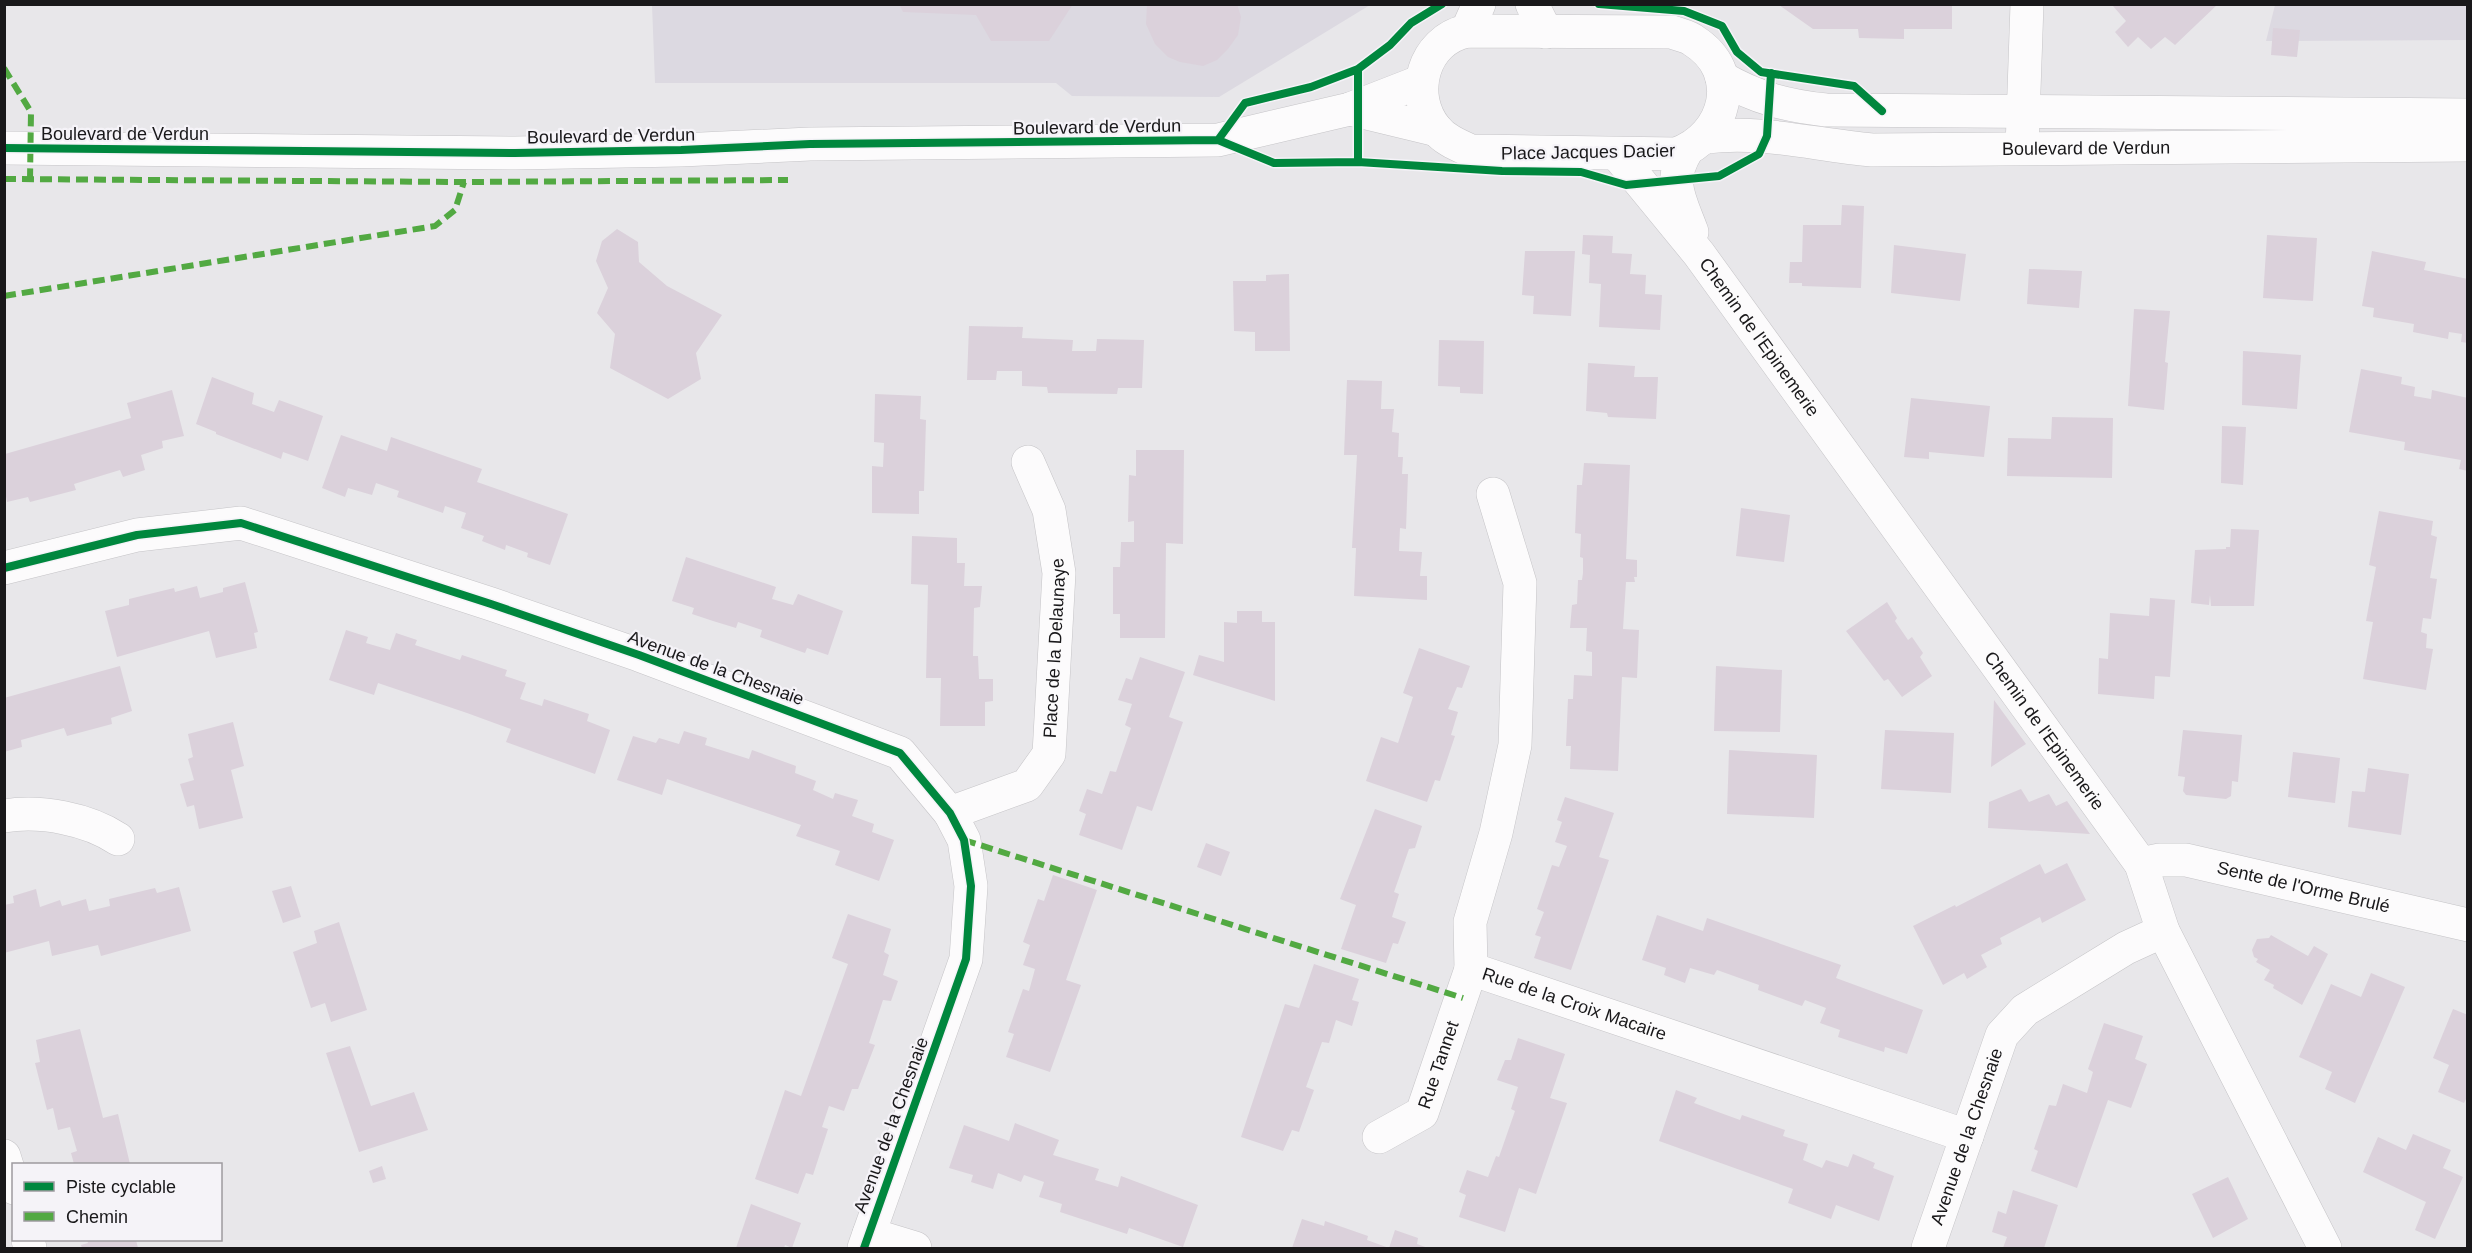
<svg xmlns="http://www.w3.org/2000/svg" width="2472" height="1253" viewBox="0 0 2472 1253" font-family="Helvetica,sans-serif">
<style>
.built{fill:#dcd9e1}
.building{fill:#dbd1db}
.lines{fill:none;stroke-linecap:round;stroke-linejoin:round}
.street-casing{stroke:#c5c4c7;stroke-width:34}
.secondary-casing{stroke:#c5c4c7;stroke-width:34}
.street{stroke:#fcfbfc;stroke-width:33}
.secondary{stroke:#fcfbfc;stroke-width:33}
.quiet{stroke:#52a942;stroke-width:6;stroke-dasharray:12 6;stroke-linecap:butt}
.cycleway-casing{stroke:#f5f3f8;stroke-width:11}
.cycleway{stroke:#00873e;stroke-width:8}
.labels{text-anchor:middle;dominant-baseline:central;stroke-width:4.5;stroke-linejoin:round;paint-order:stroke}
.street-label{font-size:18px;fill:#19181a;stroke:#f5f3f8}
</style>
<rect width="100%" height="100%" fill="#e8e7ea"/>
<path class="built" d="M652,5H1370L1219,97L1072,96L1056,83H655Z
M2275,5H2467V40L2266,41Z"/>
<path class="building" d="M899,4H1073L1049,41H991L976,15L903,12Z
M1147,4H1237L1241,17L1238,35L1228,49L1217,60L1203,66L1180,62L1168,57L1155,44L1146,24Z
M2114,4H2218L2175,45L2165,37L2151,49L2138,37L2128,47L2115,32L2126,21L2113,6Z
M1779,5H1952V29H1904V39L1859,38L1858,29H1813Z
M2273,28L2300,30L2297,57L2271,55Z
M1842,205L1864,206L1861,288L1802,286V283H1789L1790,262H1802L1803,225H1841Z
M617,229L638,242L639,262L667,286L722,315L696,353L701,379L668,399L610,368L615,334L597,313L608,288L596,261L602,241Z
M1583,235L1613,236L1612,253L1632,254L1630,274L1646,275L1645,294L1662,295L1660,330L1599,327L1601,284L1589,283L1590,255L1582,254Z
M2267,235L2317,238L2313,301L2263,298Z
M1894,245L1966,254L1960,301L1891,293Z
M1525,251H1575L1571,316L1533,314L1534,296L1522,295Z
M2372,251L2426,262L2424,270L2468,279V343L2461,342L2462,334L2449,332L2448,339L2413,332L2414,324L2373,317L2374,308L2362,306Z
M2029,269L2082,271L2079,308L2027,304Z
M1289,274L1290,351H1255V332L1234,331L1233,281H1266V275Z
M2134,309L2170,311L2165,362L2168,363L2164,410L2128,406Z
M969,326L1023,327L1022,338L1073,340L1072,351H1096L1097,339L1144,340L1142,388H1118L1117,394L1048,393L1047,387L1022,386V371H997L996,380H967Z
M1439,340L1484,341L1483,394L1460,393V387L1438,386Z
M2243,351L2301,355L2297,409L2242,405Z
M1588,363L1635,366L1634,377H1658L1656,419L1608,417L1607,413L1586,411Z
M2361,369L2402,377L2401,384L2415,387L2414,396L2431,399L2432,390L2468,398V471L2459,469L2461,460L2404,450L2405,442L2349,432Z
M212,377L254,393L252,404L274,412L279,400L323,416L308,461L283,452L281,459L216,434V432L196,424Z
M1347,380L1382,381L1381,409H1394L1392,432L1399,433L1398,457H1403L1402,474H1408L1406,529L1400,528L1399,551L1422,552L1420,576H1427V600L1354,596L1356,548H1352L1357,455H1344Z
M172,390L184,436L162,441L163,448L141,455L145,470L123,477L120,470L74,484L76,490L30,502L28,497L7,502L5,491V454L131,418L127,403Z
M875,394L921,396L920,419L926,420L924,491H919V514L872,513V466L883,467L884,443L874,442Z
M1911,398L1990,406L1984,457L1929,452V459L1904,457Z
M2052,417L2113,418L2112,478L2007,476L2008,438L2051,439Z
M2222,426L2246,427L2243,485L2221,483Z
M341,435L387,451L391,437L482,469L477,482L568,514L550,565L527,557L528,553L506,545L505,550L482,541L484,536L461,528L466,513L445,506L443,513L397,497L399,491L376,483L372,495L348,488L345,497L322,488Z
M1136,450H1184L1183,544L1166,543L1165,638H1120V614H1113V567H1120L1121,542H1134V521L1128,522L1129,475L1136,476Z
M1584,463L1630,465L1626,559L1637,560V577H1634L1635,582H1626L1623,629L1639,630L1637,678L1622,677L1618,771L1570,769L1571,746H1566L1568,699H1573L1574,675L1592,676V652L1586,651L1587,628H1570L1572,605L1577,604L1578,580H1582L1583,573V558L1580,557L1581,534L1575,533L1577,485H1582Z
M1741,508L1790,515L1784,562L1736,556Z
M2379,511L2433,521L2431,535L2437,537L2430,578L2437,579L2431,619L2423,618L2421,632L2427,634L2426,648L2433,649L2426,690L2363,679L2373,622L2366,621L2376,567L2369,565Z
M2231,529L2259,530L2254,606H2211L2210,595L2209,605L2191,603L2195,550L2226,549V547H2230Z
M912,536L957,538V563H965L964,586H982L980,607L974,608L973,656H978L979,679H993V701L985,702V726H940L941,678H926L928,585L911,584Z
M686,557L776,587L772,599L793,605L798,594L843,611L828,655L807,648L805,653L760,637L762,630L738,622L736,628L713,621L692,614L694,608L672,601Z
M245,582L258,632L254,633L257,648L216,658L209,631L117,657L105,611L129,605V599L174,588L175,592L197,586L200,598L223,592V588Z
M2150,598L2175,600L2170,677L2155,676L2154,699L2098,694L2099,658L2108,659L2110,613L2149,616Z
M1887,602L1897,618L1895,621L1908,640L1912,637L1923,653L1920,657L1932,676L1902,697L1888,679L1884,681L1846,631Z
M1237,611H1262V622H1275V701L1193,675L1199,655L1224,662V622L1237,623Z
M346,630L368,637L366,643L390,650L396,633L417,640L415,645L460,660L462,655L507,670L505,676L526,683L520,699L542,706L544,699L589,714L587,721L610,730L595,774L506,742L511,729L467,713L378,683L374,695L329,680Z
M1419,648L1470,666L1462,688L1457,687L1448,709L1458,712L1451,735L1455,736L1440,781L1435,780L1427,802L1366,781L1381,737L1398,743L1413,697L1403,693Z
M1140,657L1185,672L1169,717L1183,722L1152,811L1137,806L1122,850L1079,835L1086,814L1079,811L1087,789L1102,794L1110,771L1116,772L1131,728L1125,725L1132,704L1118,700L1126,678L1132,680Z
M120,666L132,711L111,718L112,724L67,736L64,728L21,740L22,747L4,752V698Z
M1716,666L1782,670L1780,732L1714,731Z
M1994,700L2026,744L1991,767Z
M233,722L244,766L231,770L243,818L199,829L194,805L187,807L180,784L194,780L188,759L193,757L188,734Z
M1885,730L1954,733L1951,793L1881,789Z
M2183,730L2242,735L2238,782L2232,781L2231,796L2226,799L2186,795L2183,791L2185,777L2178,776Z
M684,731L707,738L705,745L749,759L752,750L796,766L795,773L816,781L813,790L833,799L835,793L858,800L852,816L874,824L872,832L894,840L879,881L835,865L840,851L796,836L801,825L667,779L662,795L617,780L633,736L656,743L659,738L679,744Z
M1729,750L1817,755L1814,818L1727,814Z
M2293,752L2340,758L2335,803L2288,797Z
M2368,768L2409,774L2401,835L2348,827L2352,791L2365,792Z
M2021,789L2029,802L2049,794L2056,806L2067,801L2090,834L1988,828L1989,802Z
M1565,797L1614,813L1599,857L1609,860L1571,970L1534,958L1541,937L1535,935L1544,912L1537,909L1552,865L1559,867L1567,846L1555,842L1562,822L1557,820Z
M1375,809L1422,826L1415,848L1409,849L1394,892L1399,894L1392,917L1406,922L1398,944L1393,943L1386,963L1341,949L1356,905L1340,899Z
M1206,843L1230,852L1221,876L1197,867Z
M2067,863L2086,900L2042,923L2040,917L2000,938L2002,944L1981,955L1987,967L1967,979L1964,973L1943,985L1913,926L1955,905L1956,907L2040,864L2045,874Z
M1053,875L1097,890L1066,980L1081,985L1050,1072L1006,1057L1014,1034L1008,1032L1023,989L1029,991L1035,969L1023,965L1030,945L1023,942L1038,899L1044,901Z
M291,886L301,917L283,923L272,891Z
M179,887L191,931L101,956L98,945L52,956L49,941L4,953V905L14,903L13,896L36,889L40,907L60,900L62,906L86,899L89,911L110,906L109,899L155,888L157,893Z
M848,914L891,929L884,952L889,955L883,975L898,981L891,1001L883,1000L869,1043L875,1045L858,1089H852L844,1111L829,1106L822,1127L828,1129L813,1175L806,1173L798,1194L755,1179L785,1090L801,1096L848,964L832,958Z
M1657,915L1703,931L1707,918L1841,965L1836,978L1923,1010L1907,1054L1885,1047L1884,1052L1838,1037L1840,1030L1820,1023L1826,1008L1805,1000L1802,1006L1758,990L1759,985L1717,970L1714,975L1690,968L1685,983L1664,975L1666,968L1642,960Z
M339,922L367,1010L331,1022L325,1003L311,1008L293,952L317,943L314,931Z
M2271,935L2308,956L2314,946L2328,954L2302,1005L2273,988L2274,985L2264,980L2270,970L2256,962L2258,959L2254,957L2252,950L2257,939L2269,938Z
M1314,964L1359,979L1352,1000L1359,1002L1352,1026L1336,1020L1329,1043L1322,1042L1306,1087L1314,1090L1299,1132L1292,1130L1283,1151L1241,1137L1285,1004L1299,1008Z
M2371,973L2405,987L2355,1103L2325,1089L2332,1072L2299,1057L2331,984L2361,997Z
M2453,1009L2468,1015V1095L2464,1103L2438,1092L2449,1065L2433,1058Z
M2104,1023L2143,1036L2135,1059L2147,1064L2131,1108L2108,1100L2077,1188L2031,1171L2038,1151L2034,1149L2049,1105L2056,1106L2063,1084L2087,1093L2093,1072L2088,1069Z
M80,1029L103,1118L118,1114L130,1164H74L71,1153L77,1151L70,1127L58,1130L53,1108L47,1110L35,1063L40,1062L36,1040Z
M1518,1038L1565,1054L1550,1098L1567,1103L1536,1194L1519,1188L1505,1232L1459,1217L1466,1195L1459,1192L1467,1170L1488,1177L1496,1156L1499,1157L1515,1111L1511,1109L1518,1087L1497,1080L1505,1060H1511Z
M350,1046L371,1106L414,1092L428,1130L359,1152L326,1053Z
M1676,1090L1697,1098L1694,1103L1718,1112L1740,1120L1742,1115L1785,1130L1783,1136L1808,1144L1803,1160L1822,1168L1826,1160L1848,1167L1853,1154L1875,1163L1873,1168L1894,1176L1879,1221L1836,1205L1831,1219L1788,1203L1793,1189L1659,1141Z
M1015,1123L1059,1140L1053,1155L1099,1169L1095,1180L1118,1187L1121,1176L1198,1205L1183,1247L1129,1228L1127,1234L1060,1212L1062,1204L1039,1197L1044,1182L1024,1175L1021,1182L998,1173L993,1189L971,1182L973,1175L949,1168L964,1125L1009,1141Z
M2413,1134L2451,1150L2443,1168L2463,1177L2435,1239L2415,1230L2426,1202L2363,1172L2378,1137L2406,1150Z
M382,1166L386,1179L373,1183L369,1171Z
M2228,1177L2248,1219L2213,1238L2192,1194Z
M2013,1190L2058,1205L2044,1248H2003L2007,1237L1992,1232L1998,1211L2006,1214Z
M751,1204L801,1223L792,1248L785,1245L784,1248H736Z
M1302,1219L1324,1226L1325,1221L1368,1236L1367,1240L1389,1248L1395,1230L1418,1238L1417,1244L1428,1248H1292Z
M87,1240H136L138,1248H82L81,1245L88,1243Z"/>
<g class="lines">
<g class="street-casing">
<g id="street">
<path d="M1532,4L1546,32"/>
<path d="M1467,31L1479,4"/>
<path d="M2022,148L2027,4"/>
<path d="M1687,150C1667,182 1680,199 1692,232"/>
<path id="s1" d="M1617,154L1699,254L2141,864L2163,931L2325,1248"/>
<path id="s2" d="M1493,494L1520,583L1515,745L1496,833L1470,922L1471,969L1967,1136"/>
<path d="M4,568L137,535L241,523L491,604L639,655L900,753L950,813L964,840L971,886L966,959L864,1248"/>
<path id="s3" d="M950,813L1027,785L1049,754L1059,573L1049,510L1028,462"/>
<path d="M4,816C41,810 88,819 118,839"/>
<path id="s4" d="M2141,864L2160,860H2186L2468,925"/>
<path id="s5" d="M1379,1137L1422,1113L1471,969"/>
<path d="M4,1156L14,1188"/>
<path d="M869,1234L915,1248"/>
<path d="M28,1240L30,1248"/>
<path id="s6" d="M1928,1248L2002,1035L2025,1010L2126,948L2163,931"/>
</g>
</g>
<g class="secondary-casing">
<g id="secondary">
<path d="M1467,31L1672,32C1679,35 1688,36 1694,41C1743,72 1727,136 1676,154L1471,151C1458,145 1445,140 1436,129C1408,95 1423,40 1467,31Z"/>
<path d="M1722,78C1756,98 1788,106 1826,110L2468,115"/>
<path d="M1350,109L1437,130"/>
<path id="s7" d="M1706,137C1763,130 1815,145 1872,150L2468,145"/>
<path d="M4,148L515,153L681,150L810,144L1218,140L1350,109L1422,81"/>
</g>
</g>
<use href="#street" class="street"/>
<use href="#secondary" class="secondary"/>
<path class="quiet" d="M4,68L31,112L30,180
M4,179L464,182L788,180
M4,296L435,226L455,210L464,182
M964,840L1463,998"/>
<g class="cycleway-casing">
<path id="cycleway" d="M1599,4L1684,11L1722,26L1737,52L1761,72L1854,86L1882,111
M1358,69V162
M1218,140L1245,103L1311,87L1358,69L1390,45L1411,23L1442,4
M4,148L515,153L681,150L810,144L1218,140L1274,163L1358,162L1502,171L1581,172L1626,185L1719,176L1759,154L1767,136L1771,73
M4,568L137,535L241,523L491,604L639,655L900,753L950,813L964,840L971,886L966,959L864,1248"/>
</g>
<use href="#cycleway" class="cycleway"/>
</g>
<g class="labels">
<g class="street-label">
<text transform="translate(1097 127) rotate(-1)">Boulevard de Verdun</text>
<text x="125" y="134">Boulevard de Verdun</text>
<text transform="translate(611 136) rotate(-1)">Boulevard de Verdun</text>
<text stroke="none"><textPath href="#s7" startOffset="381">Boulevard de Verdun</textPath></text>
<text transform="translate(1588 152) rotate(-1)">Place Jacques Dacier</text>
<text stroke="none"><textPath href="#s1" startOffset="232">Chemin de l'Epinemerie</textPath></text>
<text stroke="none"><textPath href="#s3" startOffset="226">Place de la Delaunaye</textPath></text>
<text transform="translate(716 668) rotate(20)">Avenue de la Chesnaie</text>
<text stroke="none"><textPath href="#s1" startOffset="718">Chemin de l'Epinemerie</textPath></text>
<text stroke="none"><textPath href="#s4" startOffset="166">Sente de l'Orme Brulé</textPath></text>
<text stroke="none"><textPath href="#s2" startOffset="594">Rue de la Croix Macaire</textPath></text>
<text stroke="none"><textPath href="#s5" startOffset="100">Rue Tannet</textPath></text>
<text transform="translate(891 1125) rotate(-70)">Avenue de la Chesnaie</text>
<text stroke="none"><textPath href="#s6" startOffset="118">Avenue de la Chesnaie</textPath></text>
</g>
</g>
<rect width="2472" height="1253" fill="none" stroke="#19181a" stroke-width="12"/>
<rect x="12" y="1163" width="210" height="78" fill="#f5f3f8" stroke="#9d9b9f" stroke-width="1.5"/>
<rect x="24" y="1182" width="30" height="9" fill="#00873e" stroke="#9d9b9f" stroke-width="1.5"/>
<text x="66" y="1193" font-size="18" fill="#19181a">Piste cyclable</text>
<rect x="24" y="1212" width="30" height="9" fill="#52a942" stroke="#9d9b9f" stroke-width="1.5"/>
<text x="66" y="1223" font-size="18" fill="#19181a">Chemin</text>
</svg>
